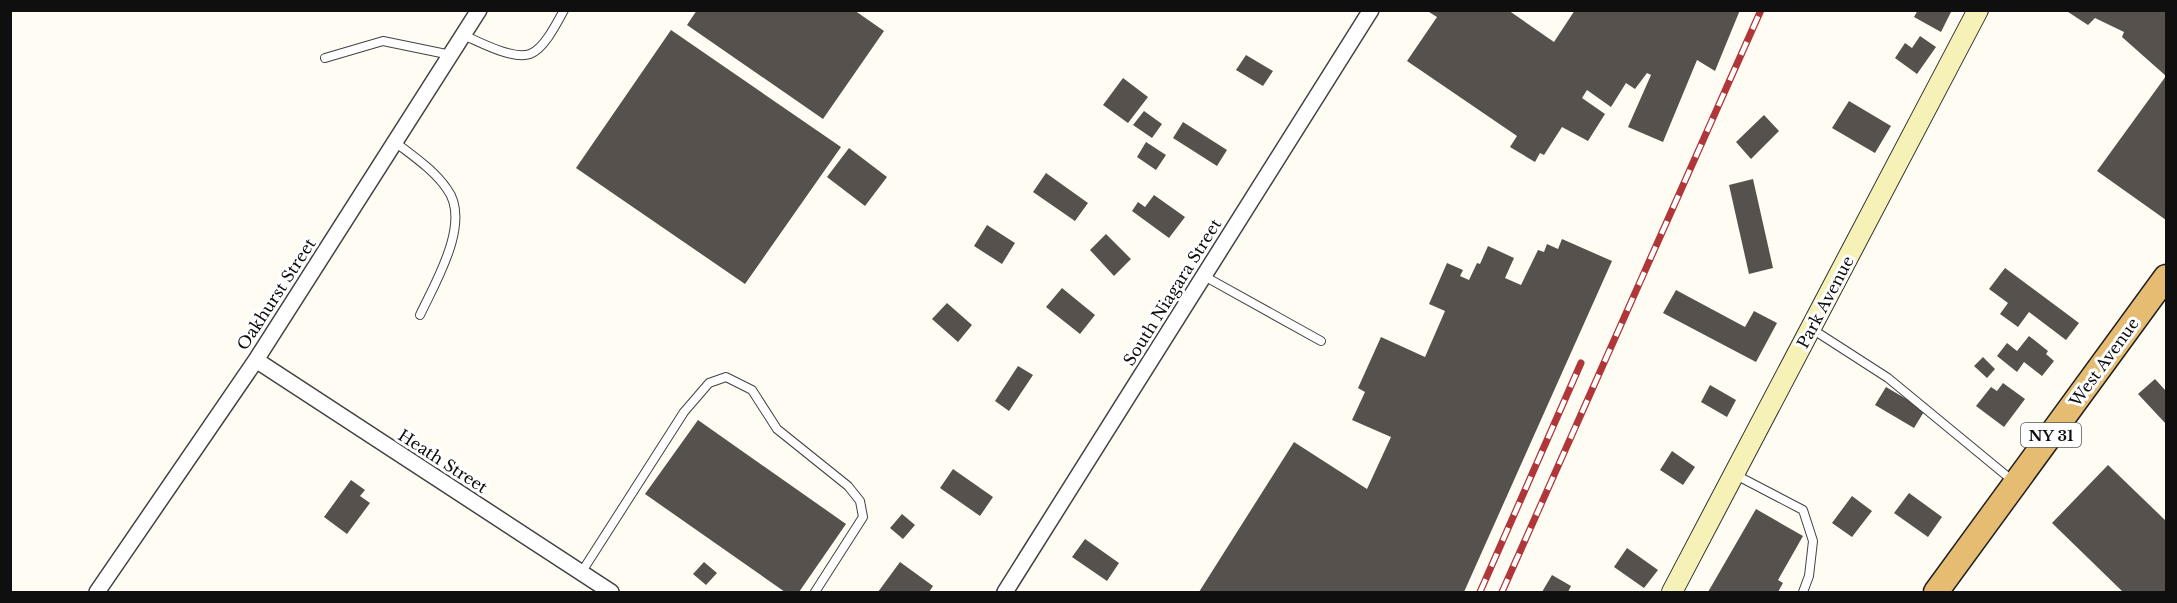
<svg xmlns="http://www.w3.org/2000/svg" width="2177" height="603" viewBox="0 0 2177 603" font-family="'Libre Baskerville',serif">
<style>
.building{fill:#57514d}
.lines{fill:none;stroke-linecap:round;stroke-linejoin:round}
.service-casing{stroke:#424242;stroke-width:10}
.minor-casing{stroke:#424242;stroke-width:18}
.secondary-casing{stroke:#313131;stroke-width:22}
.trunk-casing{stroke:#202020;stroke-width:27}
.service{stroke:#fff;stroke-width:8}
.minor{stroke:#fff;stroke-width:15}
.secondary{stroke:#f6f1b6;stroke-width:20}
.trunk{stroke:#e6bc72;stroke-width:24}
.rail-casing{stroke:#b03739;stroke-width:7}
.rail{stroke:#fff;stroke-width:4.5;stroke-dasharray:14;stroke-linecap:butt}
.labels{text-anchor:middle;dominant-baseline:central;stroke-width:6;stroke-linejoin:round;paint-order:stroke}
.shield{fill:#fff;stroke:#575757;stroke-width:1.5}
.shield-label{font-size:15px;font-weight:bold;fill:#0f0f0f}
.street-label{font-size:16px;fill:#0f0f0f;stroke:#fff}
</style>
<rect width="100%" height="100%" fill="#fefcf3"/>
<path class="building" d="M697,10H854L884,31L823,119L687,25Z
M1430,10H1508L1554,42L1575,10H1740L1715,71L1697,60L1663,142L1628,127L1651,75L1647,73L1635,89L1626,83L1611,107L1587,90L1582,98L1605,114L1588,141L1562,127L1544,155L1540,153L1535,162L1510,147L1517,136L1407,61L1437,17L1429,12Z
M1918,10H1952L1941,32L1914,17Z
M2065,10H2166V220L2097,171L2166,76L2122,37L2124,32L2095,18L2088,25Z
M671,30L841,147L745,284L576,168Z
M1920,36L1936,47L1917,74L1895,58L1905,43L1912,48Z
M1246,55L1273,71L1263,86L1236,70Z
M1123,78L1148,97L1128,123L1103,105Z
M1849,101L1891,126L1875,153L1832,128Z
M1144,111L1162,124L1152,138L1133,125Z
M1764,115L1779,131L1751,159L1736,142Z
M1183,122L1227,150L1217,166L1173,138Z
M1146,142L1166,155L1156,170L1137,157Z
M849,148L887,177L865,206L827,177Z
M1046,173L1088,203L1075,221L1033,192Z
M1753,179L1773,268L1749,274L1729,185Z
M1154,195L1185,217L1169,238L1132,211L1138,202L1145,207Z
M987,225L1015,243L1002,264L974,246Z
M1106,234L1131,259L1114,276L1090,250Z
M1562,239L1612,261L1464,592H1199L1294,442L1367,489L1391,437L1352,420L1365,392L1358,388L1381,337L1425,357L1445,311L1429,304L1447,263L1463,270L1460,276L1469,280L1477,263L1480,264L1488,246L1514,258L1505,278L1521,285L1538,250L1544,252L1547,244L1558,249Z
M2005,268L2079,323L2066,340L2029,312L2018,327L2000,314L2008,303L1989,289Z
M1062,288L1095,315L1080,334L1046,307Z
M1676,290L1745,327L1754,311L1777,323L1756,362L1663,313Z
M947,303L972,325L958,342L932,319Z
M2029,336L2048,351L2046,354L2054,361L2042,376L2024,362L2017,372L1997,356L2007,343L2017,351Z
M1983,357L1995,369L1987,378L1974,366Z
M1018,366L1033,375L1009,411L995,401Z
M2155,379L2166,391V424L2138,394Z
M2003,383L2025,399L2004,427L1976,406L1991,387L1997,391Z
M1710,385L1736,400L1727,417L1701,402Z
M1886,387L1925,410L1914,428L1875,405Z
M698,420L846,524L799,592H785L645,494Z
M1672,451L1695,467L1683,485L1660,470Z
M2108,465L2166,521V592H2123L2052,523Z
M953,469L993,497L980,516L940,488Z
M351,480L365,490L360,496L370,503L347,534L324,517Z
M1909,493L1942,517L1928,537L1894,513Z
M1852,496L1872,511L1852,537L1832,523Z
M1756,509L1803,536L1778,580L1783,583L1778,592H1708Z
M902,514L915,525L903,539L890,528Z
M1085,539L1119,563L1107,581L1072,557Z
M1627,548L1658,570L1644,588L1614,567Z
M704,562L717,573L706,585L693,574Z
M900,562L933,586L929,592H878Z
M1552,575L1571,586L1568,592H1542Z"/>
<g class="lines">
<g class="service-casing">
<path id="service" d="M463,35C480,42 512,60 530,54C544,49 557,23 564,10
M325,58L383,41L451,55
M395,142C413,156 434,170 447,189C472,222 435,283 420,315
M1204,276L1321,341
M1812,329L1888,378L2013,481
M1734,474L1803,510L1813,541L1809,576L1803,592
M581,573L684,412L709,383L726,377L752,390L777,429L848,486L860,501L863,517L815,592"/>
</g>
<g class="minor-casing">
<path id="minor" d="M256,360L611,592
M97,592L256,360L479,10
M1005,592L1371,10"/>
</g>
<g class="secondary-casing">
<path id="secondary" d="M1672,592L1978,10"/>
</g>
<g class="trunk-casing">
<path id="trunk" d="M1936,592L2166,277"/>
</g>
<use href="#service" class="service"/>
<use href="#minor" class="minor"/>
<use href="#secondary" class="secondary"/>
<use href="#trunk" class="trunk"/>
<g class="rail-casing">
<path id="rail" d="M1480,592L1581,363
M1502,592L1761,10"/>
</g>
<use href="#rail" class="rail"/>
</g>
<g class="labels">
<rect class="shield" x="2021" y="423" width="60" height="24" rx="4.5"/>
<g class="shield-label">
<text x="2051" y="435">NY 31</text>
</g>
<g class="street-label">
<text transform="translate(1172 292) rotate(-58)">South Niagara Street</text>
<text transform="translate(276 294) rotate(-57)">Oakhurst Street</text>
<text transform="translate(1825 302) rotate(-62)">Park Avenue</text>
<text transform="translate(2104 362) rotate(-54)">West Avenue</text>
<text transform="translate(443 461) rotate(33)">Heath Street</text>
</g>
</g>
<rect width="2177" height="603" fill="none" stroke="#0f0f0f" stroke-width="24"/>
</svg>
